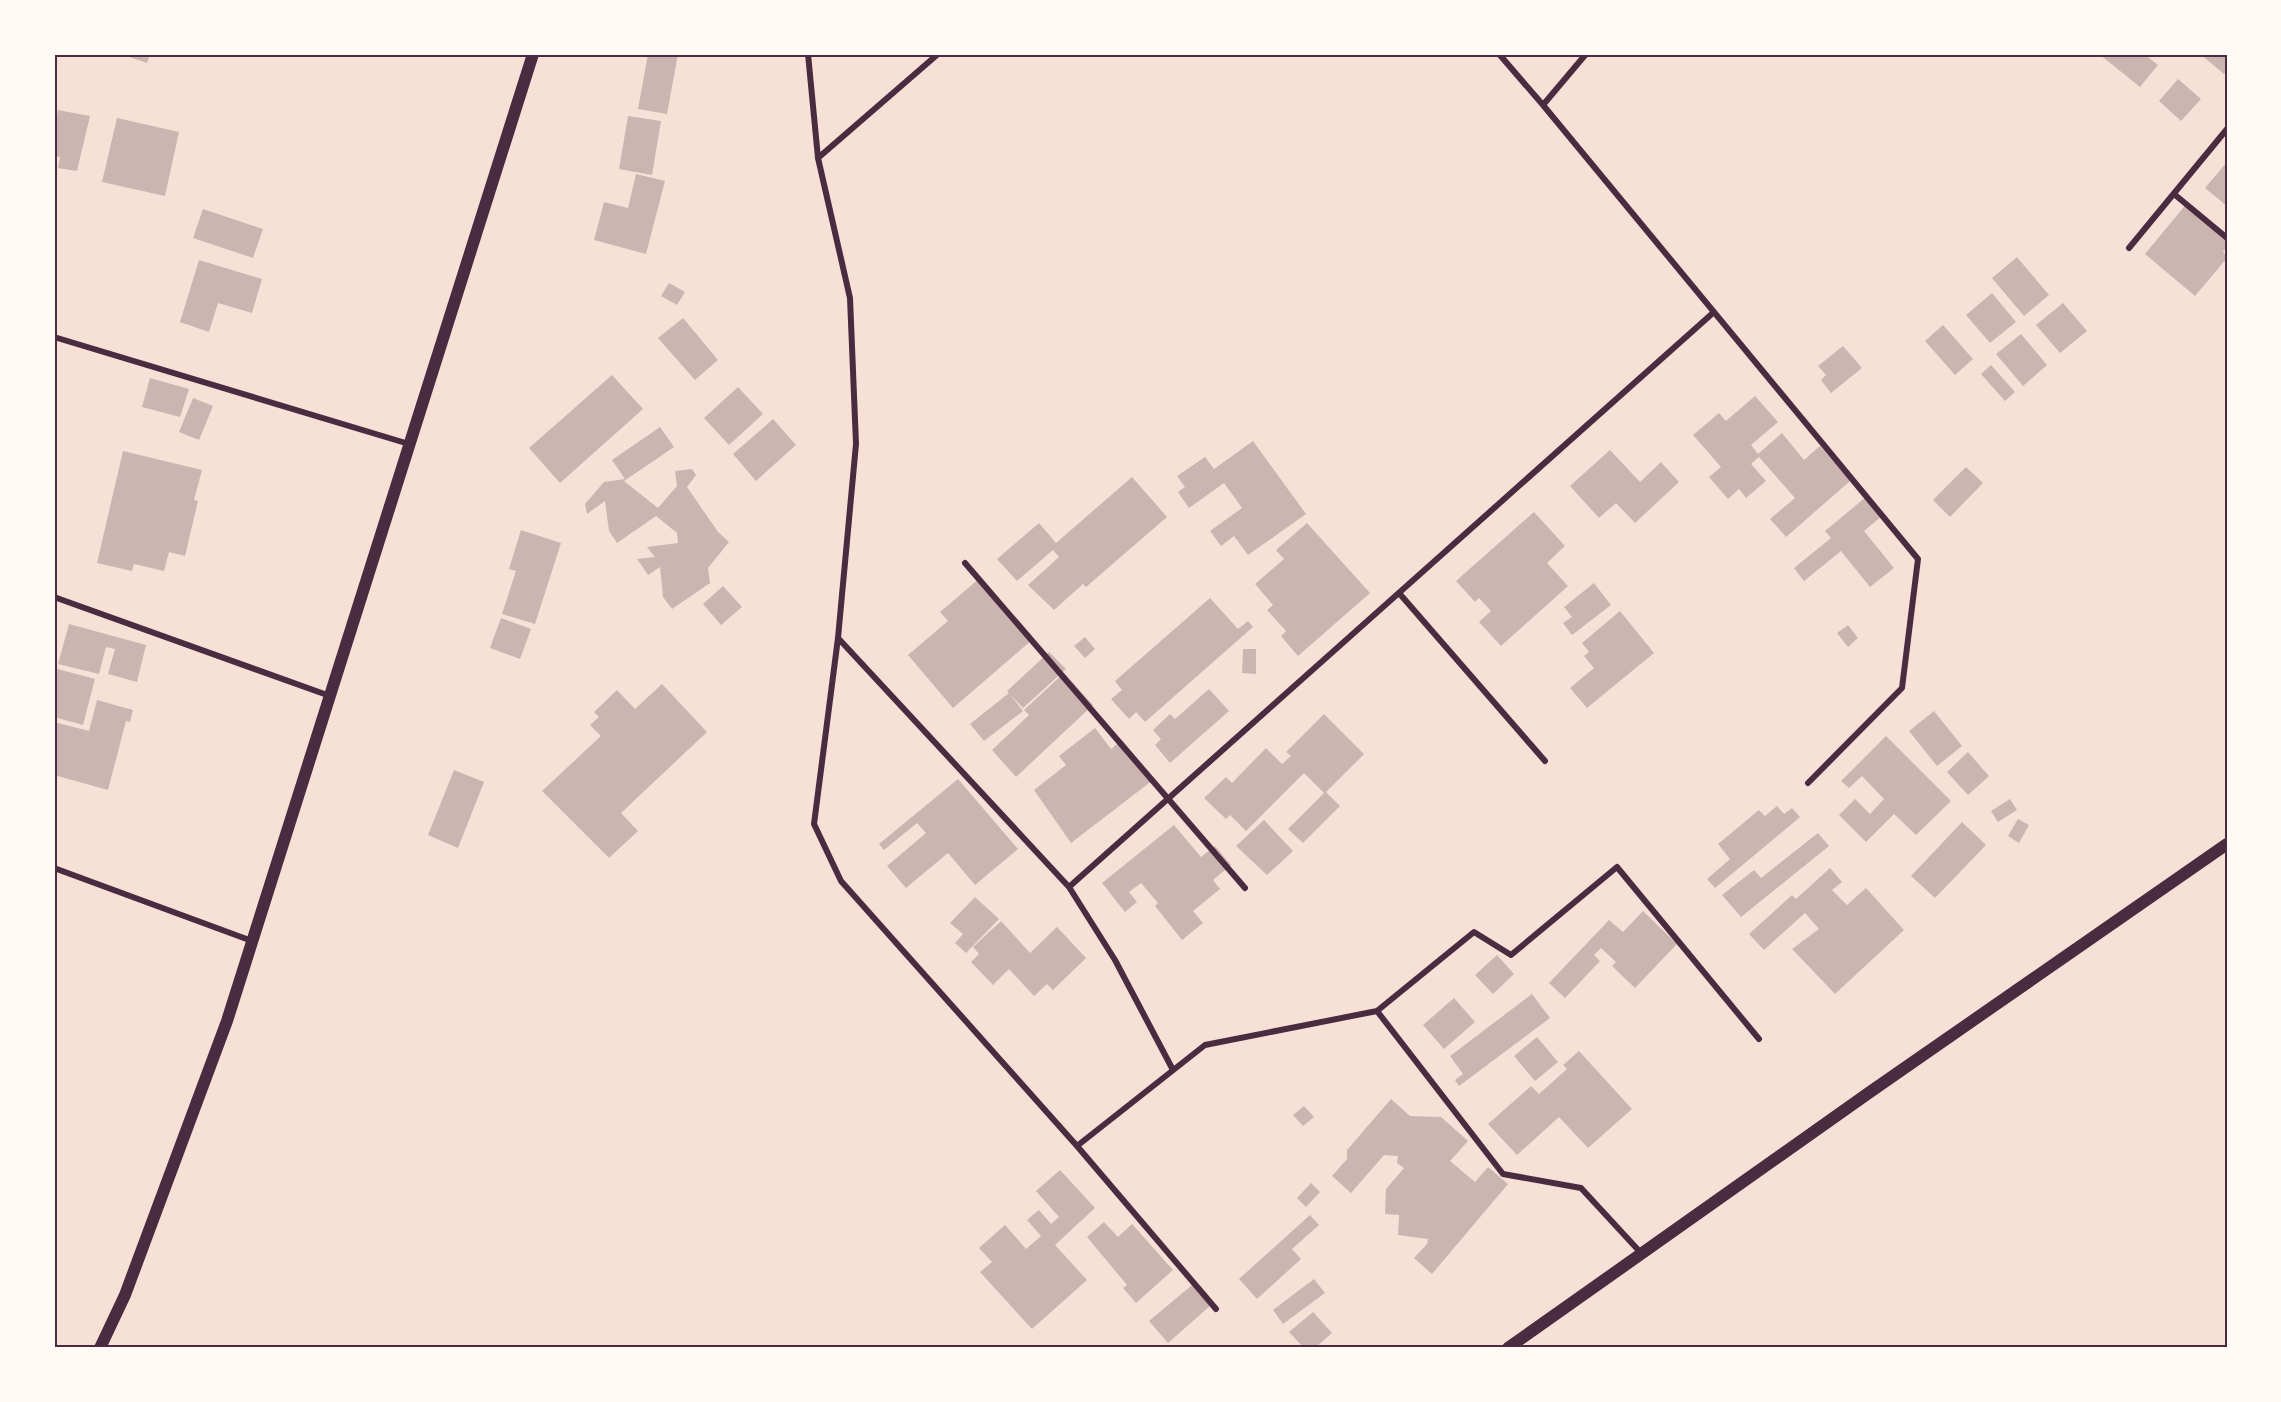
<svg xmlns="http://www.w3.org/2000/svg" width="2281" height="1402" viewBox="0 0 2281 1402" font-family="'Archivo Narrow',sans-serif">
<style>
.building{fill:#ccb4b1}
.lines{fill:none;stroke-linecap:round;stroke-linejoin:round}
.minor{stroke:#4a2c40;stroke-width:6}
.secondary{stroke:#4a2c40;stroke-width:12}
.neatline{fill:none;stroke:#4a2c40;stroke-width:2}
</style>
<rect width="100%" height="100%" fill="#f7e1d7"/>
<path class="building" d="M121,54H150L147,63Z
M648,54H678L667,114L638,109Z
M2099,54H2144L2158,65L2140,87Z
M2200,54H2227V70L2224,74Z
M2178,79L2201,99L2181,121L2159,101Z
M58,110L90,116L77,171L58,168L60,157L54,156V131Z
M628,116L661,121L652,175L619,169Z
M117,118L179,132L165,196L102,182Z
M2227,162V206L2205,188Z
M636,174L665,181L646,254L594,240L604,202L628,208Z
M2188,202L2227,234V247L2223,251L2227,258L2195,296L2145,254Z
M203,209L263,229L253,258L193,238Z
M2017,257L2049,295L2024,316L1992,278Z
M199,260L262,279L252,313L218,303L209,332L180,322Z
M669,283L685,292L677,305L661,296Z
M1992,293L2016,322L1990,343L1966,315Z
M2063,303L2087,331L2060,353L2036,325Z
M683,318L718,360L695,380L658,338Z
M1943,325L1973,359L1955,375L1925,341Z
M2021,334L2047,365L2023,386L1996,354Z
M1843,346L1862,368L1831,393L1821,380L1826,375L1818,366Z
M1991,365L2015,392L2005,401L1981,374Z
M612,375L643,409L560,483L529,448Z
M150,378L189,389L180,417L142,407Z
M738,387L763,414L729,445L704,418Z
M1755,396L1778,422L1751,445L1758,454L1782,433L1804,460L1820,446L1850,481L1786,537L1770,519L1795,498L1759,457L1751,464L1766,481L1746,498L1739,489L1728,499L1709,477L1721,467L1693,435L1719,413L1726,421Z
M193,398L213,406L199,440L179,432Z
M773,419L796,445L756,481L733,454Z
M660,427L674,447L624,481L658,508L677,486L675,471L692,469L696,475L687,487L718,532L729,542L708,568L710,583L672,609L663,597L660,567L648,575L637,559L655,557L647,547L678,543L677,533L656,516L617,543L609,531L605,501L587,514L585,504L604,482L625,479L612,460Z
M1253,441L1306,514L1248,555L1234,536L1221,546L1210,531L1242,508L1224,483L1189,508L1178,492L1185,487L1177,476L1205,457L1214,469Z
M1610,450L1640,482L1661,462L1679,482L1635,523L1616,503L1599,518L1570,486Z
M123,451L202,470L194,500L198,501L185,556L169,552L164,571L134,564L132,571L97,563Z
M1966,467L1983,483L1950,517L1933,500Z
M1132,477L1167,517L1086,587L1083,584L1054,610L1028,585L1059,557L1053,550L1017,581L997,559L1039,523L1056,543Z
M1866,497L1882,516L1864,531L1894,568L1870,587L1841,551L1804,581L1794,568L1831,538L1825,531Z
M1534,512L1565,546L1547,563L1568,586L1501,646L1479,622L1491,611L1479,598L1475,602L1456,581Z
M1307,523L1370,593L1298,656L1281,636L1286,631L1267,610L1273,605L1255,584L1284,559L1276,550Z
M521,530L561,543L535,624L502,614L516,571L509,569Z
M980,578L1033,639L953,708L908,655L948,621L940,612Z
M1594,583L1611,605L1572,635L1563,623L1572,617L1564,607Z
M723,586L742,607L721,625L703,604Z
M1210,598L1238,629L1248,621L1253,627L1145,722L1136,712L1129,719L1111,699L1122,690L1115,681Z
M1620,611L1654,653L1587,708L1570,688L1594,668L1584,656L1589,652L1582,643Z
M501,618L531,629L520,659L490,648Z
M69,624L146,645L137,682L108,674L115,649L106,647L99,674L58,664Z
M1848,625L1858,638L1848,647L1837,633Z
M1085,637L1095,649L1085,658L1074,646Z
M1243,649H1256V674L1242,673Z
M1049,652L1066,669L1023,708L1007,691Z
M54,668L95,679L83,725L54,717Z
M1064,673L1093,705L1016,777L992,750L1029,715L1024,710Z
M662,684L707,732L621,813L638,831L609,858L542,791L601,736L590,725L599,717L594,712L617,690L635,709Z
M1209,689L1229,711L1170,763L1155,745L1161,739L1153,730L1170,714L1175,719Z
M1009,693L1023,711L984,741L970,724Z
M97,700L133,710L130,722L126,721L108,790L54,775V722L89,731Z
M1934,711L1962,746L1937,766L1909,731Z
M1324,714L1364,754L1326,792L1340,806L1303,843L1288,829L1324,793L1304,773L1246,831L1230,815L1226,819L1204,798L1226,777L1232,783L1266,748L1282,764L1291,756L1286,752Z
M1095,728L1111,749L1122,740L1153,780L1071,843L1034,790L1066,765L1059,756Z
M1886,736L1951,801L1916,835L1894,814L1866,842L1839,815L1855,799L1870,814L1884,799L1862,776L1849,788L1841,781Z
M1968,752L1989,776L1968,795L1947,772Z
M454,770L484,782L458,848L428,835Z
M958,779L1018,849L975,885L948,853L906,888L887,866L926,833L917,823L884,850L879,844Z
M2010,799L2017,810L1998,822L1991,811Z
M1777,806L1784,814L1792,808L1800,817L1715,888L1707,879L1730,859L1718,844L1759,810L1765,816Z
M2018,819L2029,825L2019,843L2008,836Z
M1264,820L1293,851L1267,875L1236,846Z
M1962,822L1986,845L1935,898L1911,876Z
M1174,825L1201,857L1215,846L1231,865L1213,880L1220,889L1193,911L1203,923L1182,940L1155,906L1158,903L1141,883L1129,892L1137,902L1125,912L1102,883Z
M1818,833L1829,846L1741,917L1722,895L1754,870L1761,878Z
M1830,868L1842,882L1832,890L1847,905L1866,888L1904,930L1835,994L1792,949L1819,929L1805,913L1764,950L1749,934L1792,895L1796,899Z
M975,897L999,919L966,953L955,943L963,934L950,923Z
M1643,911L1677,944L1635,988L1612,966L1616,962L1601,948L1594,955L1600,961L1565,998L1549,983L1609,920L1623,932Z
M1001,921L1030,953L1057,927L1086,958L1053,990L1047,984L1034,996L1009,969L993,985L971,962L979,954L973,947Z
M1497,955L1514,974L1493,994L1475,975Z
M1532,994L1550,1018L1459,1086L1455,1080L1463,1074L1450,1056Z
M1454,998L1475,1022L1444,1049L1423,1025Z
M1537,1037L1558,1062L1535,1081L1514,1056Z
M1579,1051L1632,1109L1588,1148L1559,1117L1517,1155L1488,1124L1531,1086L1539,1094L1567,1069L1563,1065Z
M1391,1099L1410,1116L1441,1117L1468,1141L1450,1161L1475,1182L1488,1167L1508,1184L1432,1274L1414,1258L1427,1244L1428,1239L1398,1235L1399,1215L1385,1214L1386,1189L1404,1168L1397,1163L1398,1156L1384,1155L1351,1193L1332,1176L1347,1159V1150Z
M1304,1106L1314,1117L1303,1126L1293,1115Z
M1060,1170L1095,1208L1055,1245L1087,1280L1032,1329L980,1272L992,1262L979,1248L1005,1225L1026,1249L1041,1236L1027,1220L1039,1210L1051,1224L1059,1217L1036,1191Z
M1311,1183L1320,1192L1306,1207L1297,1198Z
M1310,1215L1319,1225L1292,1249L1301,1259L1257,1299L1239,1279Z
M1104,1222L1118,1237L1132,1224L1173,1270L1136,1303L1123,1288L1127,1285L1087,1237Z
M1314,1279L1325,1293L1283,1324L1273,1310Z
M1192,1285L1210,1306L1168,1343L1149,1321Z
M1313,1312L1332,1333L1315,1348H1304L1289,1332Z"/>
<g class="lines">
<path class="minor" d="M808,54L818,158L850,298L856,444L838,638L814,824L841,881L1077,1146
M1499,54L1543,105L1586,54
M1543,105L1918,559L1902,688L1808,783
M818,158L938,54
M2174,194L2227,238
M2129,248L2227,129
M54,337L409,444
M965,563L1245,888
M1399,593L1545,761
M54,597L330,696
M838,638L1069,887L1115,960L1173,1070
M54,868L252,941
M1069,887L1714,312
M1377,1011L1474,932L1511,955L1617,867L1759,1039
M1216,1309L1077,1146L1205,1045L1377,1011L1503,1174L1581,1188L1641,1253"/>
<path class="secondary" d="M100,1348L125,1295L227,1021L533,54
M1508,1348L1870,1092L2227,844"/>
</g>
<rect width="2281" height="1402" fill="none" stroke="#fffaf5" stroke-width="111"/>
<rect x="56" y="56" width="2170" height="1290" class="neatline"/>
</svg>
